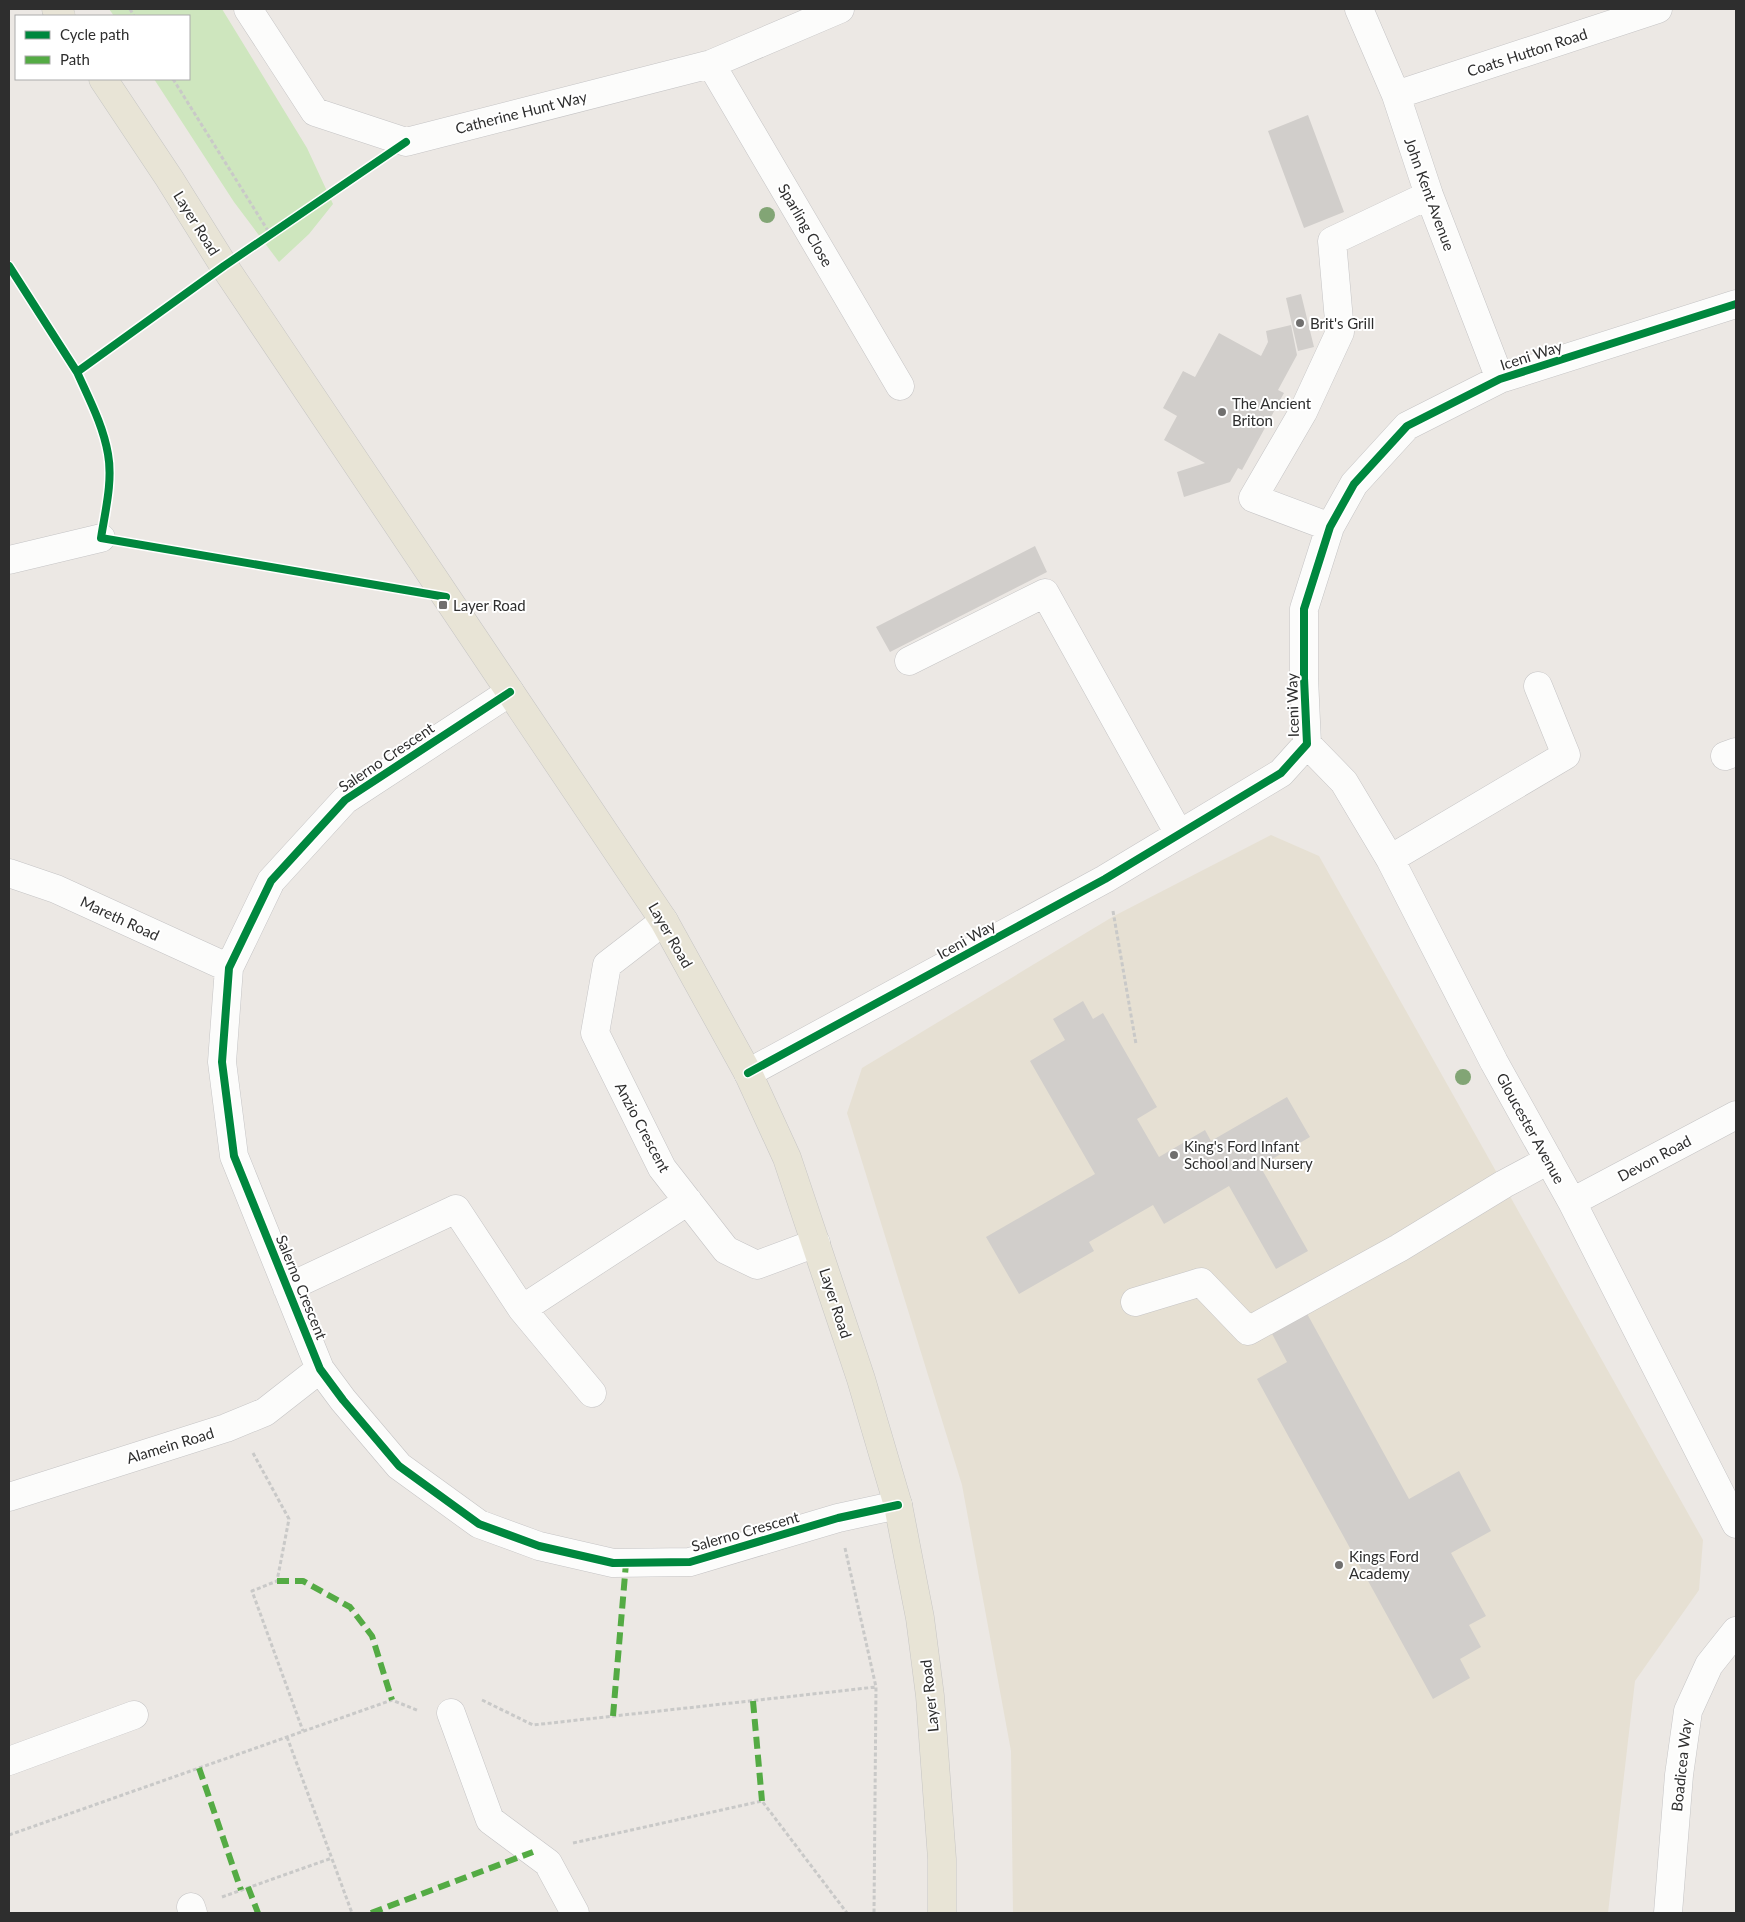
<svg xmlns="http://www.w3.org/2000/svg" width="1745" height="1922" viewBox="0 0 1745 1922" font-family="Lato,sans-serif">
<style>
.education{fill:#e6e0d3}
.green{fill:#cee6be}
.building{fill:#d1cecb}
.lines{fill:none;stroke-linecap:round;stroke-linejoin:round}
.minor-casing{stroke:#c5c4c5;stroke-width:29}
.major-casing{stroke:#c6c5c4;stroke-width:29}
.path{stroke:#c9c9c8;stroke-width:3;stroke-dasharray:4 2.5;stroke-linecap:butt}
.minor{stroke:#fcfcfb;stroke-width:28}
.major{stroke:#e8e4d6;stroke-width:28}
.quiet{stroke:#54ab44;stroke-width:6;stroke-dasharray:12 6;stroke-linecap:butt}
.cycleway-casing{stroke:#fff;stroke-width:11}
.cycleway{stroke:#00873e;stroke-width:8}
.tree{fill:#82a575}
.poi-dot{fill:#706f6e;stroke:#fff;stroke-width:2}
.labels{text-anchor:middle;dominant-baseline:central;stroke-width:4;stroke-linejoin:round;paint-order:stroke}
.street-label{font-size:15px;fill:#2e2e2e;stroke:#fff}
.poi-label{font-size:15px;fill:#2e2e2e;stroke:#fff;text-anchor:start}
</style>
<rect width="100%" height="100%" fill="#ece8e4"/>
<path class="education" d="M1271,835L1319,856L1703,1540L1699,1590L1635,1681L1608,1913H1013L1011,1751L962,1485L847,1113L862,1068L1114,916Z"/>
<path class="green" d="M109,9H222L307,148L333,204L309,234L279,262L234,202L154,79H189V16H114Z"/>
<path class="building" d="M1308,115L1344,212L1304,228L1268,131Z
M1301,294L1314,347L1298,351L1286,298Z
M1291,325L1297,355L1278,390L1284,393L1242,470L1238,468L1230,482L1184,497L1177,472L1205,463L1164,440L1177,416L1163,408L1183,371L1195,377L1219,333L1261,356L1268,342L1266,331Z
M1035,546L1047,572L890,652L876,627Z
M1083,1001L1093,1019L1103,1013L1157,1107L1137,1119L1159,1157L1205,1130L1211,1141L1287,1097L1310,1137L1260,1166L1308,1251L1276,1269L1229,1186L1164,1224L1153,1205L1089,1242L1094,1251L1019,1294L986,1237L1095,1174L1030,1061L1065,1040L1053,1019Z
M1305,1310L1409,1499L1459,1471L1491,1531L1451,1553L1486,1616L1469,1625L1481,1647L1460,1659L1470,1678L1433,1699L1257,1379L1287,1362L1270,1330Z"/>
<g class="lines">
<g class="minor-casing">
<path id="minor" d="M248,9L315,112L406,142L711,64L840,9
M1359,9L1396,95L1429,195L1500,379
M711,64L900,386
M1396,95L1658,9
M1330,527L1253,498L1303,412L1340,332L1332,241L1429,195
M9,560L101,538
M909,661L1045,593L1179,834
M510,692L345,800L271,881L229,968L222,1062L234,1156L320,1369L343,1400L399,1466L479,1524L539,1546L613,1563L690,1562L838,1518L898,1505
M1307,744L1344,782L1390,859L1494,1062L1572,1202L1736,1524
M1725,756L1736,752
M1390,859L1566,755L1538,686
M9,873L56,889L229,968
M664,921L607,965L595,1033L662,1168L726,1250L757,1265L816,1243
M748,1073L1105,879L1281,773L1307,744L1304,678V609L1330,527L1354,484L1407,426L1500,379L1736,304
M1572,1202L1736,1115
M287,1288L456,1209L522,1309
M1135,1302L1201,1282L1248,1331L1399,1248L1504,1184L1549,1160
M592,1393L522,1309L688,1201
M9,1497L226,1428L265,1412L320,1369
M451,1713L490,1820L548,1863L575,1913
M9,1761L134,1715
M191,1907L193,1913
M1668,1913L1679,1775L1688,1711L1709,1665L1736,1631"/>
</g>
<g class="major-casing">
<path id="major" d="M56,9L61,16
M103,79L169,178L224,266L664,921L748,1073L787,1158L861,1379L898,1505L920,1618L930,1696L942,1859V1913"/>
</g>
<path class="path" d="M130,9L134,16
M173,79L270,234
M1113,911L1136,1044
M253,1453L289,1519L277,1581L252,1591L303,1731
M845,1548L876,1687L874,1913
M482,1700L533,1725L876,1687
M287,1737L352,1913
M9,1835L392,1700L419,1711
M573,1843L762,1801L847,1913
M222,1897L332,1858"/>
<use href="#minor" class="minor"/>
<use href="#major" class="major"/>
<path class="quiet" d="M277,1581H303L350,1607L372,1636L392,1700
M753,1701L762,1801
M613,1716L626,1563
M199,1768L241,1890
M248,1887L258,1913
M371,1913L533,1852"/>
<g class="cycleway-casing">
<path id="cycleway" d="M406,142L224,266L77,372C89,399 103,425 108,454C113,481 105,512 101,538L446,597
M9,266L77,372
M510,692L345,800L271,881L229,968L222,1062L234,1156L320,1369L343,1400L399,1466L479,1524L539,1546L613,1563L690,1562L838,1518L898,1505
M748,1073L1105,879L1281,773L1307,744L1304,678V609L1330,527L1354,484L1407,426L1500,379L1736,304"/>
</g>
<use href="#cycleway" class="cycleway"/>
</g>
<g class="tree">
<circle cx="767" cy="215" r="8"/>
<circle cx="1463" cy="1077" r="8"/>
</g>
<g class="poi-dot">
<circle cx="1300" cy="323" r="5"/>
<circle cx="1222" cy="412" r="5"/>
<rect x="438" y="600" width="10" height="10" rx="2.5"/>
<circle cx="1174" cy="1155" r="5"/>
<circle cx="1339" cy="1565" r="5"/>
</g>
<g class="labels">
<g class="street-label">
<text transform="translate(1527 52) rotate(-18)">Coats Hutton Road</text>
<text transform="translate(521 112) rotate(-14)">Catherine Hunt Way</text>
<text transform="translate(1430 194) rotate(70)">John Kent Avenue</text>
<text transform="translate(197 223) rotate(58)">Layer Road</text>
<text transform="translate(806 225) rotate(60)">Sparling Close</text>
<text transform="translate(1531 355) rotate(-18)">Iceni Way</text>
<text transform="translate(1292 705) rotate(-92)">Iceni Way</text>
<text transform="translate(386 757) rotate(-34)">Salerno Crescent</text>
<text transform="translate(120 918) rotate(25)">Mareth Road</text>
<text transform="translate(671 935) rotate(60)">Layer Road</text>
<text transform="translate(966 939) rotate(-29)">Iceni Way</text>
<text transform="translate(643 1127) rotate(62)">Anzio Crescent</text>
<text transform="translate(1531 1128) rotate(61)">Gloucester Avenue</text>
<text transform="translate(1654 1158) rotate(-28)">Devon Road</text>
<text transform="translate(302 1287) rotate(68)">Salerno Crescent</text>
<text transform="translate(836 1303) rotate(72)">Layer Road</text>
<text transform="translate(170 1445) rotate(-17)">Alamein Road</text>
<text transform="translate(745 1531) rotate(-16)">Salerno Crescent</text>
<text transform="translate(929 1696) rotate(-96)">Layer Road</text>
<text transform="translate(1681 1765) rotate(-84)">Boadicea Way</text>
</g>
<g class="poi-label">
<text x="1310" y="323">Brit's Grill</text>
<text x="1232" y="403">The Ancient<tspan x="1232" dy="17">Briton</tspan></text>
<text x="453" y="605">Layer Road</text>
<text x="1184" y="1146">King's Ford Infant<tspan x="1184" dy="17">School and Nursery</tspan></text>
<text x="1349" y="1556">Kings Ford<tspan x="1349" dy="17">Academy</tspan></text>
</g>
</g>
<rect width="1745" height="1922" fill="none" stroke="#2e2e2e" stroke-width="20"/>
<rect x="15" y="15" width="175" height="65" fill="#ffffff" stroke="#ababab"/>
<rect x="25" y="31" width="25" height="8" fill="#00873e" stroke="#ababab"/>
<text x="60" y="40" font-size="15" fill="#2e2e2e">Cycle path</text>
<rect x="25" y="56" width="25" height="8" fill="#54ab44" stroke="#ababab"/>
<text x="60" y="65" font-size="15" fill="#2e2e2e">Path</text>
</svg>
